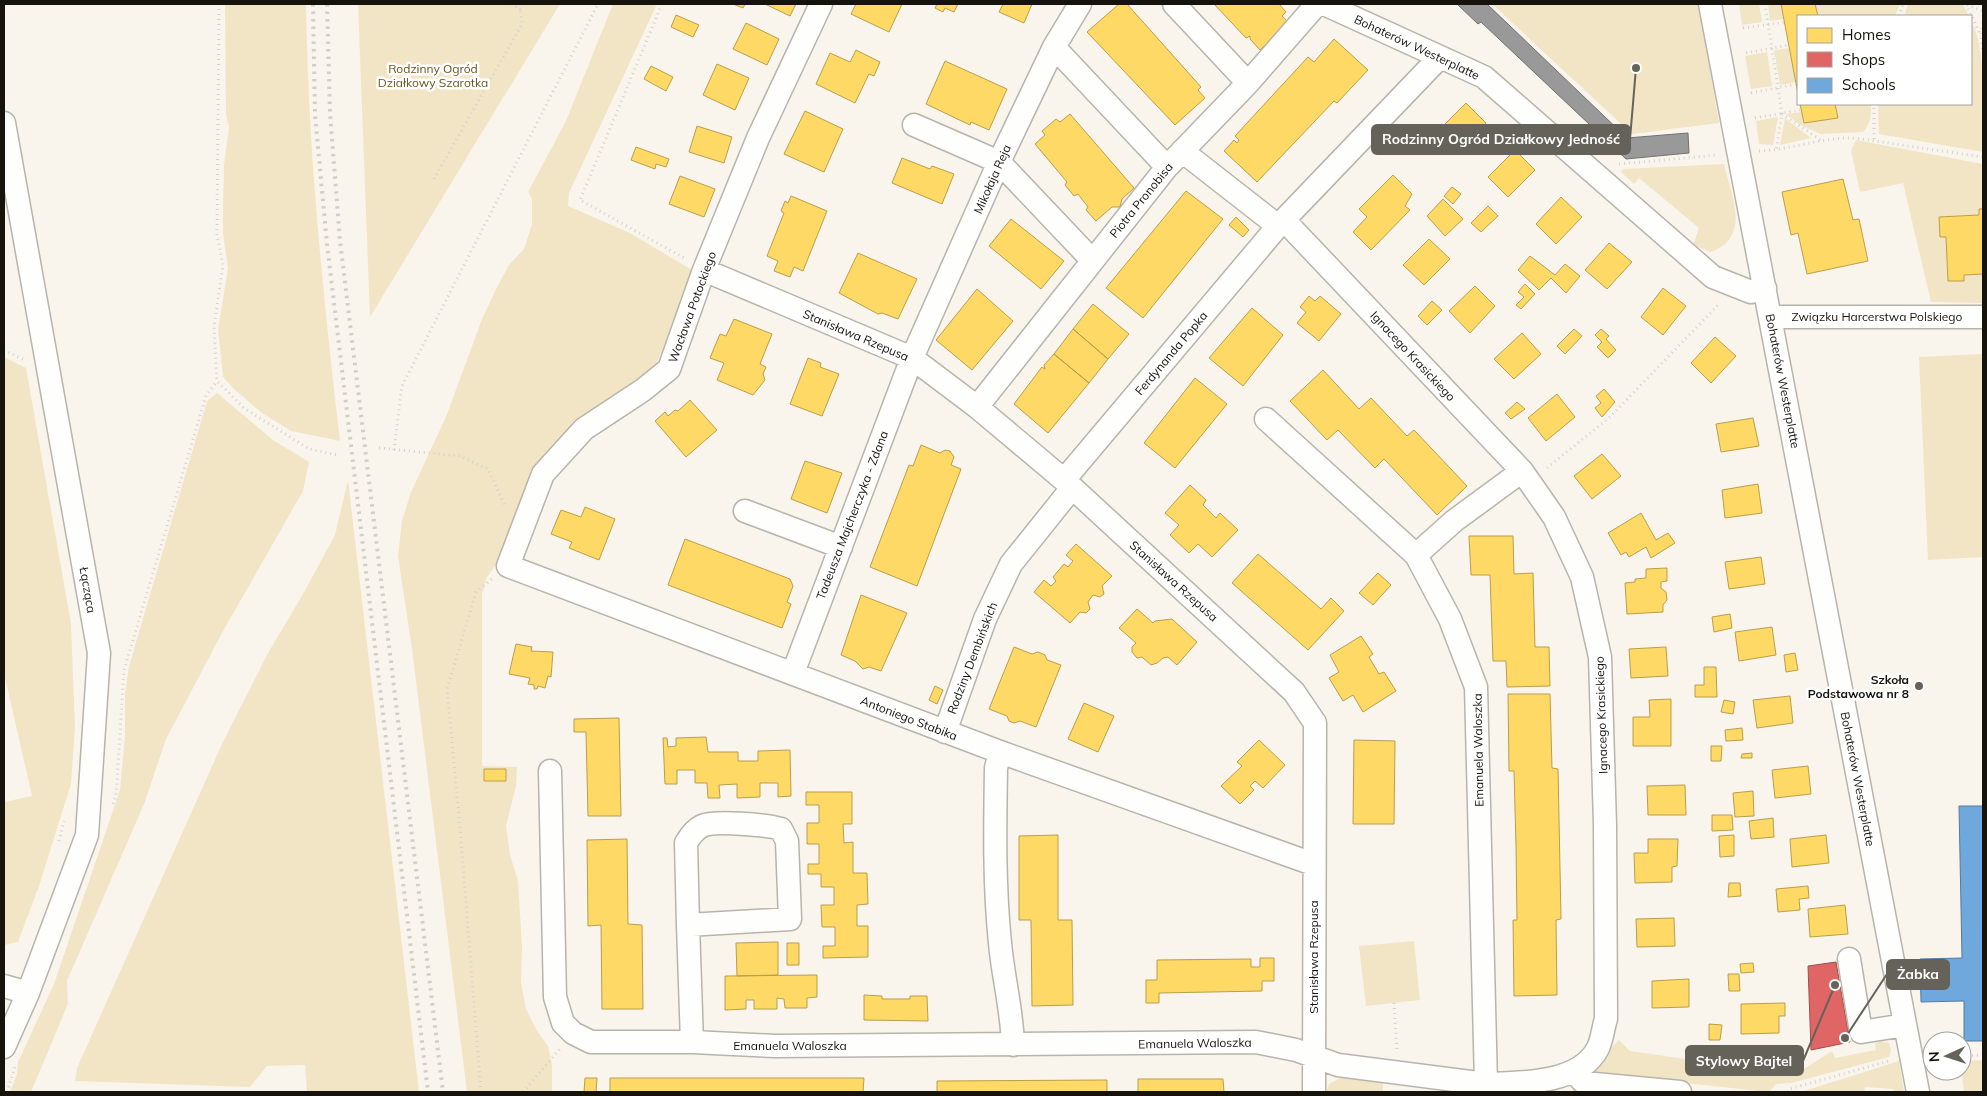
<svg xmlns="http://www.w3.org/2000/svg" width="1987" height="1096" viewBox="0 0 1987 1096" font-family="Mulish,sans-serif">
<style>
.green{fill:#f2e5c6}
.homes{fill:#ffd966;stroke:#b99e4b}
.shops{fill:#e06666;stroke:#a34d4b}
.schools{fill:#6fa8dc;stroke:#547b9e}
.industry{fill:#999;stroke:#72716f}
.lines{fill:none;stroke-linecap:round;stroke-linejoin:round}
.minor-casing{stroke:#b7b4ac;stroke-width:25}
.path{stroke:#d4d2d0;stroke-width:3;stroke-dasharray:1 4;stroke-linecap:butt}
.minor{stroke:#fefefc;stroke-width:22}
.rail{stroke:#d0cfcd;stroke-width:4;stroke-dasharray:2.5 5;stroke-linecap:butt}
.poi-dot{fill:#65625a;stroke:#fff;stroke-width:2}
.labels{text-anchor:middle;dominant-baseline:central;stroke-width:5;stroke-linejoin:round;paint-order:stroke}
.street-label{font-size:12px;fill:#16130c;stroke:#fff}
.park-label{font-size:12px;fill:#69531b;stroke:#fff}
.poi-label{font-size:12px;font-weight:bold;fill:#16130c;stroke:#fff;text-anchor:end}
.leader{fill:none;stroke:#65625a;stroke-width:2}
.callout-dot{fill:#65625a;stroke:#fff;stroke-width:2}
.callout{fill:#65625a;stroke:#65625a;stroke-width:2}
.callout-label{font-size:14px;text-anchor:middle;font-weight:bold;fill:#fff}
</style>
<rect width="100%" height="100%" fill="#f9f5ec"/>
<path class="green" d="M225,4H306C308,150 323,296 340,441L291,431L262,413L235,390L223,377L218,330L228,268L223,233V206L224,165L229,127L226,114Z
M358,4H560L370,317Z
M613,4H657L575,180L569,193L568,206L630,233L697,273L657,362L648,373L602,405L520,509L508,532L498,562L487,577L482,594V766L517,767L516,786L506,826L510,855L518,881L522,947L521,982L526,1009L537,1031L548,1046L552,1065V1092H467L412,649L398,556L402,521L411,492L446,417L482,319L497,287L509,265L524,249L532,224V199L528,192L566,121Z
M1492,4H1699L1719,123L1632,134Z
M1739,4H1759L1762,22L1742,25Z
M1768,4H1781L1784,19L1770,21Z
M1815,4H1900L1895,16H1818Z
M1908,4H1963L1969,16H1904Z
M1971,23C1987,40 1983,125 1983,152L1879,134L1878,104H1971Z
M1789,48L1796,82L1780,85L1774,50Z
M1767,52L1772,86L1751,89L1745,56Z
M1835,104H1871C1871,116 1871,123 1863,132L1821,134L1800,125L1786,114L1802,112L1804,123L1838,118Z
M1778,117L1773,145L1759,144L1756,121Z
M1785,118L1811,138L1780,145Z
M1856,140L1983,164V209H1979V215L1939,217L1940,237H1946L1948,281H1964V275L1983,274V303L1931,302L1903,183L1860,192L1851,150Z
M1724,164C1731,196 1752,236 1711,252L1693,245L1699,228L1639,178L1634,184L1621,172L1623,169Z
M1983,354V557L1928,560L1919,357Z
M4,357L26,368L71,624L75,728L71,784L39,886L18,942L4,945V802L32,796L4,673Z
M217,393L273,440L309,462L303,491L222,633L166,739L144,804L67,981L68,1004L31,1092H10L17,1074L18,1062L54,984L120,790L125,736V694L129,666L207,401Z
M348,480L419,1092H307L305,1065L267,1066L250,1087L75,1081L77,1068L222,744L268,653L303,594L335,535Z
M1414,941L1420,1000L1366,1006L1359,946Z
M1619,1040L1630,1051L1726,1065L1804,1069L1832,1051L1835,1058L1876,1050L1875,1044L1879,1041L1889,1043L1891,1050L1889,1057L1791,1083L1776,1084L1769,1092L1592,1073L1601,1057Z
M1983,1060V1092H1964L1962,1075L1967,1061Z
M1899,1061L1904,1092H1894L1893,1089L1865,1087L1864,1092H1801Z
M1344,1076L1383,1083V1092H1326L1329,1084Z"/>
<path class="homes" d="M733,4H745L743,8Z
M765,4H796L790,16Z
M856,4H902L889,32L851,14Z
M937,4H958L954,12L945,8L943,12L935,8Z
M1003,4H1032L1024,23L999,12Z
M1119,4H1127L1201,87L1198,90L1205,98L1175,125L1087,32Z
M1214,4H1279L1286,12L1282,16L1289,23L1260,50L1250,39V36L1246,38Z
M1781,4H1815L1818,16H1798V94Z
M676,15L699,25L693,37L671,27Z
M746,23L779,39L767,65L733,49Z
M1334,39L1368,70L1337,103L1334,101L1257,182L1224,151L1234,140L1237,143L1239,140L1235,136L1308,57L1314,62Z
M856,50L880,62L874,76L869,74L855,103L816,84L830,53L850,62Z
M945,61L1007,89L989,130L971,122L970,125L926,104Z
M717,64L749,78L735,110L703,95Z
M651,66L673,77L666,91L644,79Z
M1466,103L1486,123L1461,149L1440,129Z
M1800,104H1835L1838,118L1804,123Z
M805,111L843,129L824,172L784,154Z
M1070,114L1134,188L1122,199L1120,207H1112L1096,221L1086,210L1088,207L1078,194L1074,196L1065,185L1067,182L1035,144L1045,135L1042,131L1056,119L1060,122Z
M1424,124L1432,131L1421,144L1412,137Z
M697,126L732,137L724,163L689,152Z
M636,147L669,159L666,167L656,164L655,169L631,160Z
M1515,150L1535,170L1508,197L1488,177Z
M902,158L930,169L932,166L954,174L942,204L892,183Z
M1393,175L1412,194L1405,206L1410,210L1371,250L1353,232L1367,217L1359,209Z
M680,176L715,189L704,217L669,204Z
M1843,179L1853,220L1859,219L1868,261L1807,274L1798,233L1791,235L1782,192Z
M1452,187L1461,194L1453,204L1444,196Z
M1186,191L1223,219L1143,318L1106,288Z
M791,196L827,211L803,271L794,267L790,277L774,271L778,261L767,256L784,213L781,211L785,201L788,203Z
M1561,197L1582,217L1556,244L1536,224Z
M1443,199L1463,219L1445,236L1427,216Z
M1488,206L1498,216L1481,232L1471,223Z
M1979,209H1983V274L1964,275V281H1948L1946,237H1940L1939,217L1979,215Z
M1236,217L1249,230L1243,237L1229,225Z
M1011,219L1064,261L1041,289L989,246Z
M1429,239L1450,259L1424,285L1403,265Z
M1609,243L1632,262L1607,289L1585,270Z
M858,253L917,279L898,319L882,313L878,314L839,293Z
M1530,256L1555,275L1565,264L1580,276L1566,293L1551,278L1539,290L1518,270Z
M1525,284L1535,294L1521,309L1516,305L1524,297L1518,292Z
M1475,286L1495,306L1470,333L1449,311Z
M1663,288L1686,306L1663,335L1641,317Z
M977,289L1013,321L972,370L936,340Z
M1309,296L1315,301L1320,296L1341,314L1319,341L1297,323L1306,312L1300,307Z
M1432,301L1442,310L1427,325L1418,316Z
M1093,304L1129,334L1108,359L1073,329Z
M1252,308L1283,335L1243,386L1209,358Z
M734,319L772,334L760,364L766,367L763,374L765,380L753,395L717,380L724,363L710,358L720,334L726,336Z
M1073,329L1108,359L1089,383L1054,354Z
M1574,329L1582,336L1565,354L1557,346Z
M1601,329L1609,336L1606,339L1616,350L1608,358L1597,347L1602,342L1595,335Z
M1522,333L1541,354L1514,379L1494,359Z
M1715,337L1736,356L1711,383L1691,363Z
M1054,354L1089,383L1048,433L1014,404L1042,367L1045,369L1044,365Z
M808,358L821,363L820,367L839,374L822,416L790,404Z
M1323,370L1359,409L1371,398L1407,436L1414,430L1467,486L1437,515L1384,459L1375,468L1338,430L1327,440L1290,401Z
M1195,378L1227,404L1175,468L1144,443Z
M1604,389L1615,402L1602,417L1595,408L1601,403L1596,396Z
M1557,394L1575,417L1546,441L1528,418Z
M690,400L717,430L686,457L655,421L665,412L668,416L675,410L678,411Z
M1517,402L1525,409L1511,419L1505,413Z
M1753,418L1759,446L1721,452L1716,424Z
M921,445L940,453L945,450L950,451L954,457L951,465L961,469L917,586L870,567L909,465L913,466Z
M1602,454L1621,476L1592,499L1574,476Z
M805,461L842,473L827,513L791,499Z
M1758,484L1762,513L1725,518L1722,490Z
M1190,485L1206,500L1203,505L1216,518L1220,513L1238,530L1212,557L1198,544L1189,553L1170,535L1179,525L1165,513Z
M585,507L615,519L599,560L569,548L572,542L551,534L561,510L581,517Z
M1641,513L1656,540L1668,533L1675,543L1651,558L1646,547L1629,557L1626,552L1621,555L1608,533Z
M1469,536H1513L1514,574L1533,573L1535,647H1549L1550,686L1507,687L1506,661H1493L1490,575H1471Z
M685,539L790,579L793,586L787,602L791,604L782,628L668,585Z
M1076,544L1112,576L1102,586L1104,594L1100,597L1093,595L1088,602L1090,609L1086,613L1080,612L1070,623L1034,592L1044,580L1051,586L1056,581L1053,577L1064,564L1068,567L1073,561L1066,555Z
M1258,554L1321,609L1331,598L1344,611L1308,650L1232,583Z
M1761,557L1765,584L1729,589L1725,562Z
M1667,568V581L1661,582V588L1666,592L1667,600L1663,605V612L1627,614L1625,583L1635,582V579L1646,578V569Z
M1378,573L1391,585L1373,605L1359,593Z
M861,595L907,613L881,671L869,667L863,669L855,661L841,655Z
M1137,609L1153,623L1155,621L1172,619L1197,642L1177,665L1168,657L1163,658L1157,663L1151,665L1142,657L1137,658L1132,652V647L1136,643L1119,628Z
M1730,614L1732,628L1714,632L1712,617Z
M1772,627L1776,655L1739,661L1735,632Z
M1361,636L1373,654L1369,657L1379,674L1384,672L1396,691L1363,712L1353,695L1343,701L1329,678L1339,672L1330,655Z
M516,644L532,647L531,651L553,652L551,677L548,676L545,688L538,686L537,689H534V685L528,684L530,678L509,674Z
M1014,647L1032,654L1038,652L1045,655L1047,660L1061,665L1036,727L1020,721L1014,723L1009,721L1007,716L989,709Z
M1666,647L1668,676L1631,678L1629,649Z
M1795,653L1798,670L1786,672L1784,655Z
M1704,667H1716L1717,697H1695V685H1704Z
M935,686L943,690L937,704L929,700Z
M1508,694H1550L1552,768L1558,769L1561,919L1556,920L1557,995L1514,996L1513,920H1517L1516,845L1514,771H1509Z
M1790,696L1793,723L1757,728L1753,700Z
M1671,699V746H1633V717H1650L1649,700Z
M1724,700L1735,702L1733,714L1721,712Z
M1084,703L1114,716L1098,752L1068,739Z
M619,718L621,816H588L586,732H574V719Z
M1742,728L1743,740L1726,741L1725,730Z
M706,737L708,752H738V761H758V751L790,750L791,796L778,797V783H760V797L737,798V784L719,785L720,798H708L707,783H695V770H677V784H665L663,738H667L668,747L676,746V738Z
M1259,740L1285,765L1263,788L1255,781L1250,786L1254,790L1240,804L1221,786L1242,766L1237,762Z
M1354,740L1395,741L1394,824H1353Z
M1711,746H1722L1721,761H1711Z
M1752,753V758H1741L1742,754Z
M1808,766L1811,794L1775,798L1772,770Z
M484,769H506V781H484Z
M1685,785L1686,815H1648L1647,786Z
M1753,791L1754,816L1735,817L1733,793Z
M806,792H852V824H843L844,843L853,842V873H867L868,904L857,905V926H868V957L823,958V946H835V927H822L821,905H834V887H821V874H808V864H819V844H807V823H819V805H806Z
M1712,815H1732L1733,830L1712,831Z
M1773,818L1774,837L1751,839L1749,821Z
M1058,835V920H1072L1073,1005L1032,1006L1031,920H1019V836Z
M1734,835V856L1720,857L1719,836Z
M1826,835L1829,863L1792,867L1790,839Z
M627,839L628,924L642,925L643,1009H602L601,925L588,926L587,840Z
M1648,839H1678L1677,866L1672,867V882L1635,883L1634,853H1648Z
M1729,883H1740L1741,896L1728,897Z
M1808,886L1809,898L1799,899L1800,910L1778,912L1776,889Z
M1845,905L1848,934L1810,937L1808,909Z
M1674,918L1675,946L1637,947L1636,919Z
M778,942V975L737,976L736,943Z
M787,943H799V965H787Z
M1260,958H1274V981H1262V991L1159,993V1003H1146V980H1157V960L1251,959V967H1260Z
M1753,963L1754,972L1741,973L1740,964Z
M1728,974H1739L1740,991H1729Z
M817,975V997L807,998V1008H785L784,999L777,998V1009H754V1000H746V1009L725,1010V976Z
M1689,979V1007L1652,1008V981Z
M864,995L882,996V999H910V996H927L928,1021L864,1020Z
M1785,1003V1016H1779V1033L1741,1034V1004Z
M1709,1024L1722,1025L1720,1040H1709Z
M585,1078H597L596,1092H584Z
M610,1078H864L863,1092H610Z
M1138,1079H1223L1224,1092H1138Z
M1107,1080V1092H937V1081Z"/>
<path class="shops" d="M1836,962L1850,1042L1811,1050L1808,966Z"/>
<path class="schools" d="M1959,806H1983V1041H1964V1001L1921,1002L1920,959L1962,958Z"/>
<path class="industry" d="M1457,4H1487L1627,138L1688,133L1689,153L1626,159L1481,22L1478,24Z"/>
<g class="lines">
<g class="minor-casing">
<path id="minor" d="M821,4L758,138L704,270L669,369L643,390L584,429L543,474L508,566L1000,752L1313,864
M1174,4L1248,83
M1324,4L1484,77L1713,277L1751,292L1765,288
M1710,4L1918,1092
M1054,47L1167,167
M4,123L99,653L87,835L28,993L4,1047
M914,125L999,162L1092,260
M1182,151L1278,226
M1284,220L1522,471L1554,517L1582,577L1600,657L1605,825L1606,1019C1603,1028 1602,1040 1598,1048C1580,1084 1521,1083 1486,1084
M704,270L912,358L977,407L1064,480L1294,692L1315,723L1314,1092
M1770,317H1983
M977,407L1167,167L1248,83L1317,4
M1064,480L1278,226L1439,58
M745,511L841,547
M1416,555L1454,521L1522,471
M793,673L912,358L999,162L1054,47L1080,4
M945,732L985,619L1011,564L1072,488
M1000,752L996,768C995,827 994,885 1000,943C1003,977 1012,1010 1013,1045
M550,771L555,997L563,1023L573,1033L591,1042H692L775,1046L1256,1042L1296,1050L1338,1065L1486,1084L1476,687L1450,619L1416,555L1266,419
M688,925L686,843C690,836 694,830 702,826C714,820 768,825 781,829L787,841L790,919L688,925L692,1042
M1849,959L1861,1032L1905,1025
M4,986L28,993
M1575,1072L1583,1082L1595,1084L1680,1092"/>
</g>
<path class="path" d="M219,4L217,235L223,265L214,327L217,381L244,408L309,449L337,455
M511,4L520,9L523,4
M662,4L580,200L686,259
M1765,4L1782,114L1776,151
M1966,4L1981,36
M1967,5L1983,11
M1899,16L1903,4
M1983,23L1981,36L1983,52
M1743,28L1785,22
M1746,53L1789,45
M1751,93L1796,84
M1782,114L1822,141
M1755,118L1801,110
M1874,139V104
M1759,151C1791,150 1822,137 1854,138L1983,157
M1619,164L1717,155
M434,179L522,24L520,9
M4,350L24,360
M379,448L460,456L488,469L506,508
M394,450L402,386L598,4
M1547,468L1610,417L1720,303
M113,804L116,796L124,670L206,396L217,381
M59,841L64,821
M1394,1003L1397,1051
M1962,1056L1983,1055
M7,1092L15,1067
M481,1092L460,827L447,689L476,592L492,579
M523,1092L560,1049
M1788,1092L1789,1089L1889,1061"/>
<use href="#minor" class="minor"/>
<path class="rail" d="M313,4L315,115L327,244L428,1092
M327,4L330,113L340,241L443,1092"/>
</g>
<circle class="poi-dot" cx="1919" cy="686" r="5"/>
<g class="labels">
<g class="street-label">
<text transform="translate(1417 47) rotate(25)">Bohaterów Westerplatte</text>
<text transform="translate(992 179) rotate(-66)">Mikołaja Reja</text>
<text transform="translate(1141 200) rotate(-51)">Piotra Pronobisa</text>
<text transform="translate(692 307) rotate(-70)">Wacława Potockiego</text>
<text x="1877" y="316">Związku Harcerstwa Polskiego</text>
<text transform="translate(856 335) rotate(23)">Stanisława Rzepusa</text>
<text transform="translate(1171 353) rotate(-50)">Ferdynanda Popka</text>
<text transform="translate(1413 356) rotate(47)">Ignacego Krasickiego</text>
<text transform="translate(1783 381) rotate(79)">Bohaterów Westerplatte</text>
<text transform="translate(852 515) rotate(-69)">Tadeusza Majcherczyka - Zdana</text>
<text transform="translate(1174 581) rotate(42)">Stanisława Rzepusa</text>
<text transform="translate(88 590) rotate(80)">Łącząca</text>
<text transform="translate(972 658) rotate(-69)">Rodziny Dembińskich</text>
<text transform="translate(1601 715) rotate(-92)">Ignacego Krasickiego</text>
<text transform="translate(909 718) rotate(21)">Antoniego Stabika</text>
<text transform="translate(1478 750) rotate(-91)">Emanuela Waloszka</text>
<text transform="translate(1858 779) rotate(79)">Bohaterów Westerplatte</text>
<text transform="translate(1313 957) rotate(-90)">Stanisława Rzepusa</text>
<text transform="translate(1195 1043) rotate(-1)">Emanuela Waloszka</text>
<text x="790" y="1045">Emanuela Waloszka</text>
</g>
<g class="park-label">
<text x="433" y="68">Rodzinny Ogród<tspan x="433" dy="14">Działkowy Szarotka</tspan></text>
</g>
<g class="poi-label">
<text x="1909" y="679">Szkoła<tspan x="1909" dy="14">Podstawowa nr 8</tspan></text>
</g>
</g>
<path class="leader" d="M1636 68L1630 139M1845 1038L1887 974M1835 985L1803 1061"/>
<g class="callout-dot">
<circle cx="1636" cy="68" r="5"/>
<circle cx="1845" cy="1038" r="5"/>
<circle cx="1835" cy="985" r="5"/>
</g>
<g class="callout">
<rect x="1372" y="125" width="258" height="29" rx="5"/>
<rect x="1887" y="960" width="62" height="29" rx="5"/>
<rect x="1686" y="1046" width="117" height="29" rx="5"/>
</g>
<g class="callout-label">
<text x="1501" y="144">Rodzinny Ogród Działkowy Jedność</text>
<text x="1918" y="979">Żabka</text>
<text x="1744" y="1066">Stylowy Bajtel</text>
</g>
<rect width="1987" height="1096" fill="none" stroke="#16130c" stroke-width="10"/>
<rect x="1797" y="15" width="175" height="90" fill="#ffffff" stroke="#a2a19e"/>
<rect x="1807" y="28" width="25" height="15" fill="#ffd966" stroke="#a2a19e"/>
<text x="1842" y="40" font-size="15" fill="#16130c">Homes</text>
<rect x="1807" y="52" width="25" height="15" fill="#e06666" stroke="#a2a19e"/>
<text x="1842" y="65" font-size="15" fill="#16130c">Shops</text>
<rect x="1807" y="78" width="25" height="15" fill="#6fa8dc" stroke="#a2a19e"/>
<text x="1842" y="90" font-size="15" fill="#16130c">Schools</text>
<g transform="translate(1947 1056) rotate(267)"><circle r="24" fill="#ffffff" stroke="#a2a19e"/>
<path d="M0-4L9 19L0 12L-9 19Z" fill="#65625a"/>
<text y="-8" font-size="14" font-weight="bold" text-anchor="middle" fill="#16130c">N</text>
</g>
</svg>
